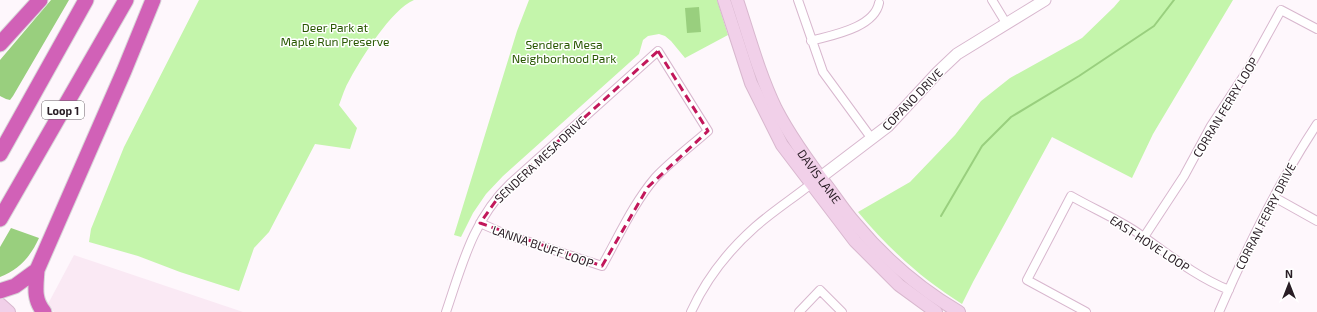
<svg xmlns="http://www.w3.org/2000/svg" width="1317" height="312" viewBox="0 0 1317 312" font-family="'Exo 2',sans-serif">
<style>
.built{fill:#fae9f4}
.green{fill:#c4f5ab}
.water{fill:#99cf7e}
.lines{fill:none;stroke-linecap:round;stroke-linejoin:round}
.stream{stroke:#99cf7e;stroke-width:2}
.minor-casing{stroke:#d8b7ce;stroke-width:10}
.tertiary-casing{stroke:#d8b7ce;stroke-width:13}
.secondary-casing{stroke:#d8b7ce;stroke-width:14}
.motorway-casing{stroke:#d8d6d8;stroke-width:17}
.minor{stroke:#fff;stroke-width:8}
.tertiary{stroke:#fff;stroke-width:11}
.secondary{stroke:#f1d0e9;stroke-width:12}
.motorway{stroke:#d161b7;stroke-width:15}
.marked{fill:none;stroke:#c2185b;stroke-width:3;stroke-dasharray:8 5;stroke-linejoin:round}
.labels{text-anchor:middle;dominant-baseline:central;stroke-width:3;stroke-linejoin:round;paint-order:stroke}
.shield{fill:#fff;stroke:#696166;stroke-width:1}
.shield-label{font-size:11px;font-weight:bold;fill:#291d25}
.park-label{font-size:12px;fill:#285700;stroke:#fff}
.street-label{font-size:12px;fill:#291d25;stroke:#fff}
</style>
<rect width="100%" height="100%" fill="#fef7fc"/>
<path class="built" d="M74,255L243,312H54L48,304Z"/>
<path class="green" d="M199,0H414C391,10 362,57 350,79C345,87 342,97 339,105L357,128L350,149L315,144L269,232L254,248L239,291L180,272L138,256L89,242L91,229L124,147Z
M529,0H717L728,35L685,58L671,41L665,36L659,34L648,36L643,40L639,54L503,176L486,194L473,213L461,237L454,235L517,31Z
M1120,0H1233L1153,134L1132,178L1052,137L973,282L962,304C922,279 889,249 858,212L910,182L955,135L981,101L1010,78L1082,38L1114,7Z"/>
<path class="water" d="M51,0H69L13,96L10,100L6,99L0,96V60Z
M699,7L701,32L687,33L685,8Z
M11,228L39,238C31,256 19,270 0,277V247Z"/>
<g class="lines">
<path class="stream" d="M941,216L982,146L1011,117L1079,76L1154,26L1174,0"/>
<g class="minor-casing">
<path id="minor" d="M798,0L823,72L872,139
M992,0L1006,23
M811,41C832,35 874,28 879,3
M1274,197L1317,221
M1144,237L1184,176L1211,126L1249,68L1281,10L1317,29
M446,312C462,265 473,219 511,183L658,51L708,131C691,146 671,161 655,178C633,204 619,236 602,266L505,234L480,223
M691,312C706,279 728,251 755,227C772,212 792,199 811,184
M799,312L820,290L842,312
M1086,312L1027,280L1071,196C1092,208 1115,218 1135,231C1166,252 1194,276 1229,290
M1219,312C1247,247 1278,183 1317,124"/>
</g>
<g class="tertiary-casing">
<path id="tertiary" d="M813,183L888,126L938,72L957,54L1045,0"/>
</g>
<g class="secondary-casing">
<g id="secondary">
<path d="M724,0L751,83L782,145L855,241L899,285L936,312"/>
<path id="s1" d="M737,0C749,36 759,74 776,109C791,138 810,164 830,190C838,201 846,213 855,223C884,258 920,289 959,312"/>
<path d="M0,304L9,312"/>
</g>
</g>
<g class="motorway-casing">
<path id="motorway" d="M0,44L40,0
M0,154L86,0
M0,219L126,0
M0,291L15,286L37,270
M44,312C33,299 36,286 37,270L124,71L153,0"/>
</g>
<use href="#minor" class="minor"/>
<use href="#tertiary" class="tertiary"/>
<use href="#secondary" class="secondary"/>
<use href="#motorway" class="motorway"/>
</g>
<path class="marked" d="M658,51L708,131L648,187L602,266L480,223L503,191Z"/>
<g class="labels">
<rect class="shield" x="42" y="101" width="42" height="18" rx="3"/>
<g class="shield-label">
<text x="63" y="110">Loop 1</text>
</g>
<g class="park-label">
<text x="335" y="27">Deer Park at<tspan x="335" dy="14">Maple Run Preserve</tspan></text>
<text x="564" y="44">Sendera Mesa<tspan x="564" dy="14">Neighborhood Park</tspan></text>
</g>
<g class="street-label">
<text transform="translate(912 99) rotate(-46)">COPANO DRIVE</text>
<text transform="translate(1225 107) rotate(-59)">CORRAN FERRY LOOP</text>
<text transform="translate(540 159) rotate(-43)">SENDERA MESA DRIVE</text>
<text stroke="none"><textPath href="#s1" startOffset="196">DAVIS LANE</textPath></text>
<text transform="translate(1265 216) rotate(-63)">CORRAN FERRY DRIVE</text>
<text transform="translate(1150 243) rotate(33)">EAST HOVE LOOP</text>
<text transform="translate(543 246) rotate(19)">LANNA BLUFF LOOP</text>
</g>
</g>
<g transform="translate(1289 284)" stroke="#ffffff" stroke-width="3" paint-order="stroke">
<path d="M0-3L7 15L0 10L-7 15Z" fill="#291d25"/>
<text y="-6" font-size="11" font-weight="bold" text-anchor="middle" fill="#291d25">N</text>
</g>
</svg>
